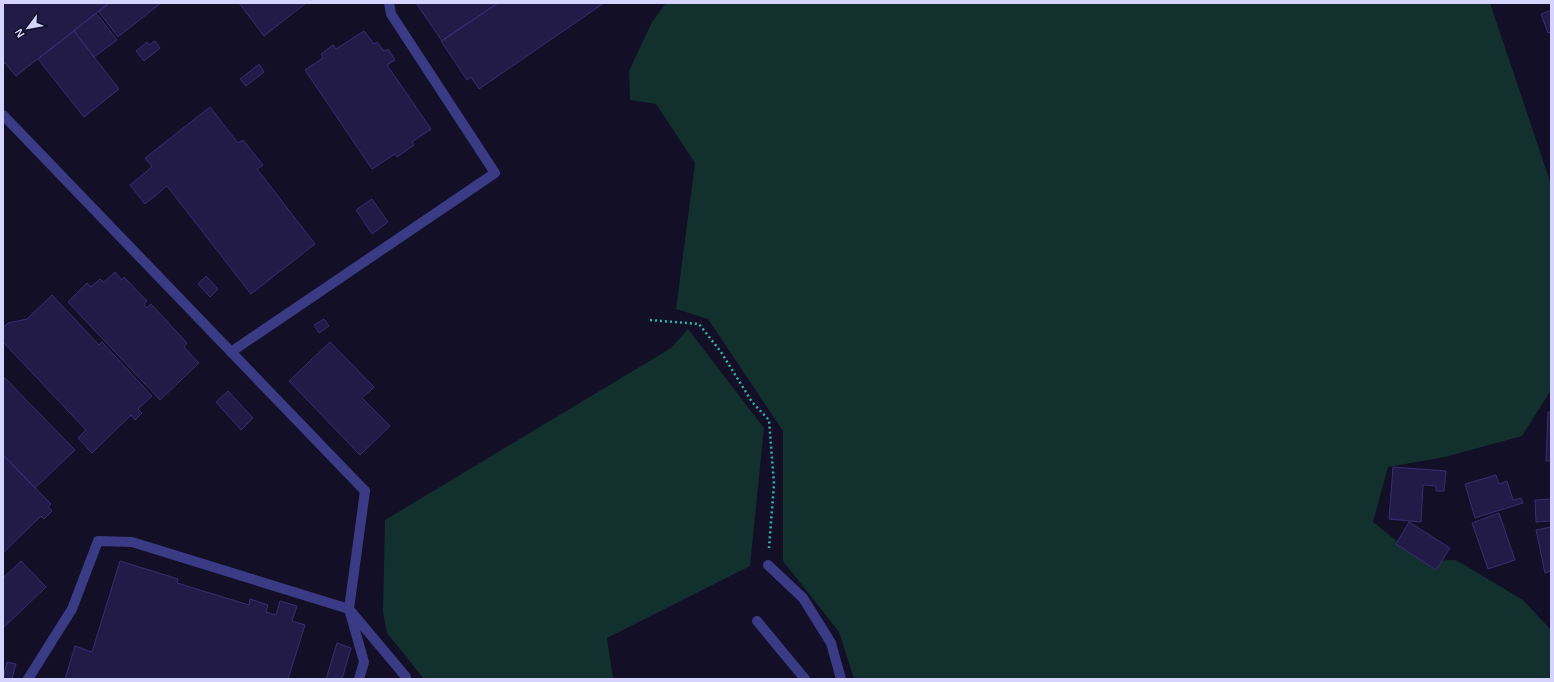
<svg xmlns="http://www.w3.org/2000/svg" width="1554" height="682" viewBox="0 0 1554 682" font-family="Helvetica,sans-serif">
<style>
.green{fill:#12302e}
.building{fill:#221b47;stroke:#382d73}
.lines{fill:none;stroke-linecap:round;stroke-linejoin:round}
.path{stroke:#2eb8ab;stroke-width:2.5;stroke-dasharray:2 3;stroke-linecap:butt}
.service{stroke:#3a3a85;stroke-width:10}
.minor{stroke:#3a3a85;stroke-width:10}
.tertiary{stroke:#3a3a85;stroke-width:10}
</style>
<rect width="100%" height="100%" fill="#120f26"/>
<path class="green" d="M666,3H1490L1551,184V390L1522,436L1445,457L1388,467L1373,522L1422,561L1456,560L1523,600L1551,630V679H854L839,632L783,561V431L708,319L676,309L695,163L656,104L630,100L629,71L652,22Z
M688,329L764,428L750,566L607,638L613,679H424L387,633L383,612L385,520L671,348Z"/>
<path class="building" d="M3,3H109L16,76L5,63L3,64Z
M109,3H161L118,37L99,12Z
M239,3H306L264,36Z
M416,3H498L442,41Z
M498,3H604L479,89L471,77L467,80L441,41Z
M1551,10V32L1548,33L1541,14Z
M96,13L117,40L94,57L74,31Z
M74,31L119,89L84,117L38,59Z
M364,31L374,44L377,42L384,51L388,49L395,60L387,65L431,129L412,142L414,145L397,157L395,154L372,169L305,70L323,58L321,54L333,45L336,49Z
M155,41L160,48L144,61L136,51L147,42L149,45Z
M259,64L264,72L246,86L240,79Z
M210,107L238,143L243,140L263,165L257,169L315,244L251,294L167,186L145,204L130,185L152,167L145,158Z
M372,199L388,222L372,234L356,210Z
M115,272L122,280L124,277L147,301L144,304L147,308L151,304L187,343L184,347L199,363L160,400L68,302L87,283L91,287L100,279L104,282Z
M206,276L218,289L210,297L198,284Z
M52,295L99,345L102,342L152,396L138,409L142,413L135,420L131,415L92,453L78,438L86,430L3,342V328L8,323L27,319Z
M324,319L329,326L319,333L314,325Z
M330,342L374,387L362,398L390,426L360,455L289,381Z
M3,376L75,450L35,488L3,455Z
M228,391L253,418L241,430L216,402Z
M1548,412H1551V461H1546Z
M3,455L51,504L48,507L52,511L44,519L41,516L3,553Z
M1393,467L1446,471L1444,491H1436V486L1423,485L1421,522L1389,519Z
M1496,475L1499,484L1507,481L1513,500L1521,498L1523,503L1475,518L1465,484Z
M1551,499V521L1536,522L1535,500Z
M1499,513L1515,560L1488,569L1472,523Z
M1409,522L1450,548L1436,570L1396,544Z
M1551,527V571L1545,573L1536,530Z
M21,561L46,587L3,628V578Z
M120,561L178,579L177,583L249,605L250,599L268,605L266,612L276,615L280,601L297,606L292,621L305,625L288,679H65L75,646L92,652Z
M337,643L351,648L342,679H326Z
M7,662L16,664L12,679H3Z"/>
<g class="lines">
<path class="path" d="M650,320L699,324L721,352L752,402L769,420L774,484L769,548"/>
<path class="service" d="M231,352L495,173L391,14L389,3
M365,491L349,609L406,677V679
M28,679L72,609L98,541L132,542L349,609L364,662L359,679"/>
<path class="minor" d="M768,565L803,598L831,643L841,679
M757,621L805,679"/>
<path class="tertiary" d="M3,115L365,491"/>
</g>
<rect width="1554" height="682" fill="none" stroke="#d7d3ff" stroke-width="8"/>
<g transform="translate(28 28) rotate(238)" stroke="#120f26" stroke-width="3" paint-order="stroke">
<path d="M0-3L7 15L0 10L-7 15Z" fill="#d7d3ff"/>
<text y="-6" font-size="11" font-weight="bold" text-anchor="middle" fill="#d7d3ff">N</text>
</g>
</svg>
